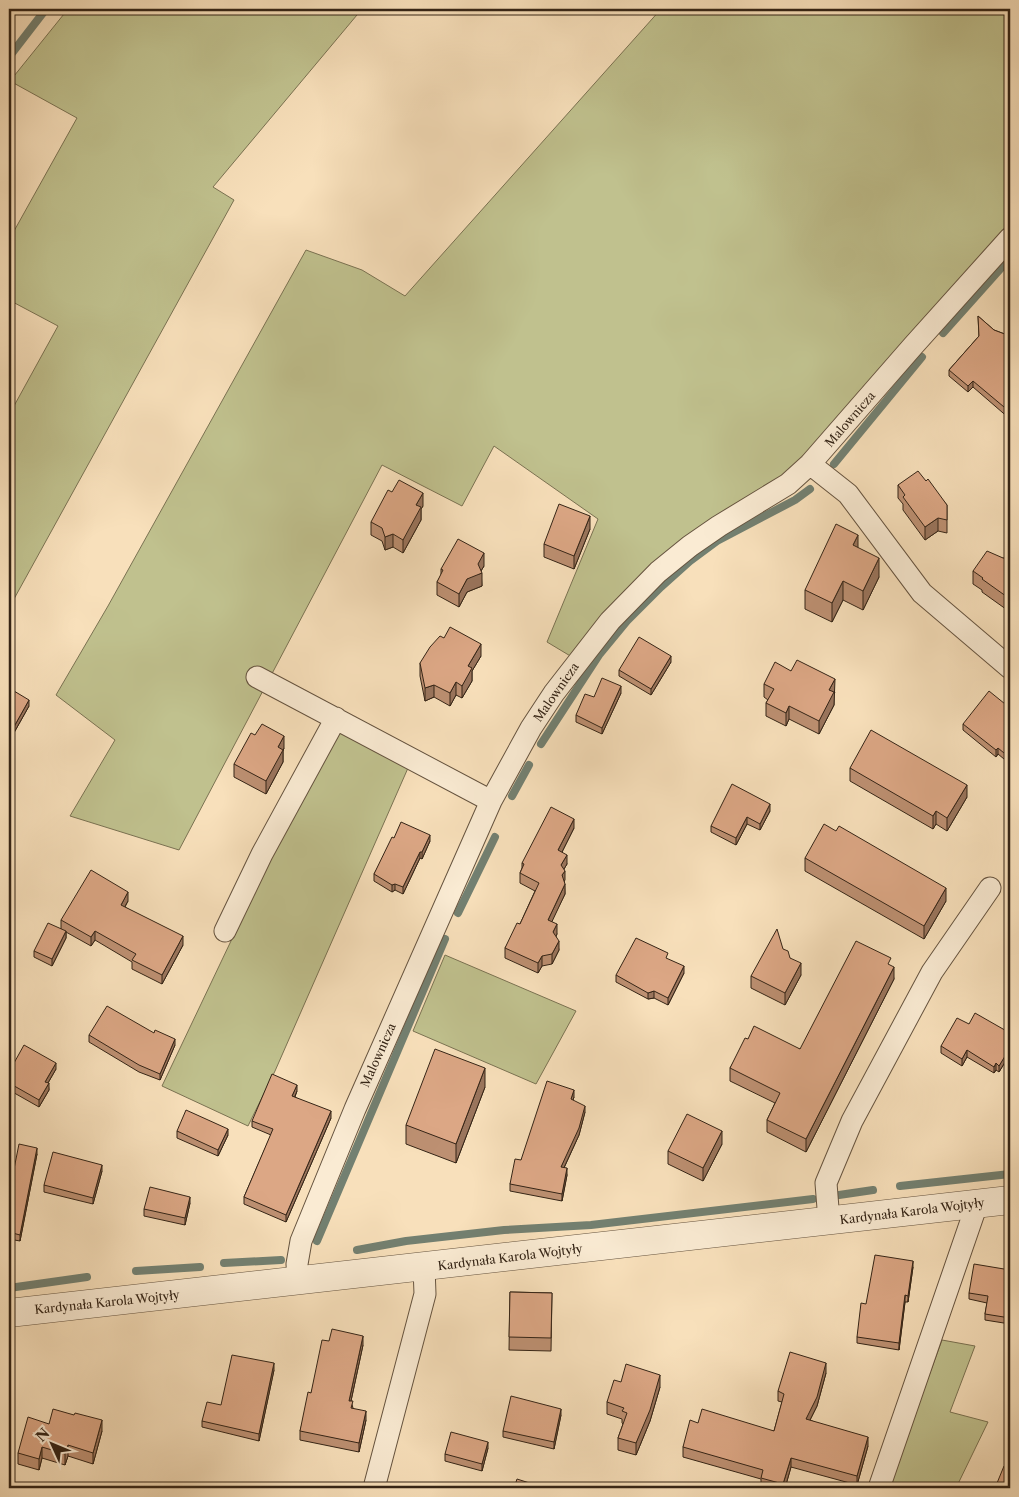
<svg xmlns="http://www.w3.org/2000/svg" width="1019" height="1497" viewBox="0 0 1019 1497" font-family="'Libre Caslon Text',serif">
<style>
.green{fill:#c0c18e;stroke:#7a7252}
.lines{fill:none;stroke-linecap:round;stroke-linejoin:round}
.stream{stroke:#738071;stroke-width:8}
.minor-casing{stroke:#65533f;stroke-width:23}
.tertiary-casing{stroke:#65533f;stroke-width:29}
.minor{stroke:#faebd3;stroke-width:21}
.tertiary{stroke:#faebd3;stroke-width:28}
.wall{fill:#bd9072;stroke:#342416}
.shaded-wall{fill:#9a755d;stroke:#342416}
.building{fill:#dca785;stroke:#342416}
.labels{text-anchor:middle;dominant-baseline:central;stroke-width:4.5;stroke-linejoin:round;paint-order:stroke}
.street-label{font-size:12px;fill:#342416;stroke:#faebd3}
</style>
<rect width="100%" height="100%" fill="#f8e0bb"/>
<filter id="stains"><feTurbulence type="fractalNoise" baseFrequency=".004" numOctaves="4"/><feColorMatrix values="0 0 0 0 .2 0 0 0 0 .09 0 0 0 0 .02 0 0 0 .5 -.17"/></filter>
<radialGradient id="worn" r=".72"><stop offset=".6" stop-color="#630" stop-opacity="0"/><stop offset="1" stop-color="#630" stop-opacity=".3"/></radialGradient>
<path class="green" d="M68,9H362L213,187L234,200L9,608V415L58,326L9,300V240L77,118L10,81Z
M661,9H1010V229L812,452L572,657L547,642L598,519L494,446L462,506L382,465L179,850L70,816L115,740L56,695L108,606L306,250L362,270L405,296Z
M340,730L408,768L275,1071L248,1126L162,1086L270,859Z
M445,955L576,1011L536,1084L413,1031Z
M942,1340L975,1346L950,1412L988,1422L956,1488H888Z"/>
<g class="lines">
<path class="stream" d="M9,57L46,9
M943,333L1010,258
M834,464L922,357
M541,744L599,655L627,621L661,587L690,561L717,541L795,500L810,489
M512,796L529,765
M458,913L495,837
M900,1186L1010,1174
M839,1195L873,1190
M317,1241L445,939
M357,1250L406,1241L504,1230L591,1225L813,1199
M224,1263L281,1260
M136,1271L200,1267
M9,1288L87,1277"/>
<g class="minor-casing">
<path id="minor" d="M810,464L848,494L922,593L1010,668
M257,677L491,801
M225,931L262,854L336,718
M829,1221L826,1183L852,1121L932,972L990,888
M298,1281L297,1264L301,1241L355,1109L491,801L531,728L554,693L610,621L658,572L690,546L719,526L788,484L810,464L913,346L1010,238
M374,1488L425,1294L424,1267
M879,1488L977,1204"/>
</g>
<g class="tertiary-casing">
<path id="tertiary" d="M9,1313L1010,1200"/>
</g>
<use href="#minor" class="minor"/>
<use href="#tertiary" class="tertiary"/>
</g>
<path class="wall" d="M978,316L994,330L1010,336V395L1009,396L1010,419L973,387L968,392L949,376V370L979,336Z
M926,481L947,505V533L938,531L925,540L903,510V504L898,498V485Z
M423,506L421,509V520L403,553L393,547L385,550L382,541L371,535V522Z
M590,529L574,569L544,557V544Z
M858,548L879,577L863,610L843,600L832,622L805,609V590Z
M1003,558L1010,559V612L982,592V590L973,584V571Z
M484,566L481,571L482,586L467,592L459,607L437,595V582L441,575V569Z
M481,656L472,671V681L462,698L456,695L450,706L434,697L425,701L420,676V663Z
M671,662L651,695L619,676V670Z
M791,671L835,692L834,694V705L819,734L789,719L786,726L766,716V703L768,700L764,697V684Z
M9,688L29,706L11,738L9,737Z
M621,693L602,734L576,722V715L594,697Z
M1010,708V764L998,754L996,757L963,730V724Z
M284,748L283,751V762L266,794L234,777V764Z
M850,768L967,797L947,831L936,824L933,829L850,781Z
M770,811L760,830L747,824L736,845L711,832V826Z
M574,828L562,852L567,864L564,869L565,894L551,922L557,934L556,936L559,950L552,964L542,966L538,973L505,958V948L520,924L535,891L520,883V873L522,868V863Z
M394,838L430,841L422,859L420,858L403,894L395,890L392,892L374,881V874Z
M805,858L946,901L924,939L805,871Z
M128,901L125,907L183,945L162,984L132,969V962L95,940L91,946L66,932V938L52,966L34,957V951L61,929V920Z
M790,958L801,975L785,1005L751,988V976Z
M891,966L894,979L806,1152L767,1132V1120L775,1103L730,1081V1068L748,1039L800,1049Z
M684,973L668,1005L654,998L648,999L616,982V975Z
M1010,1033V1054L999,1072L996,1070L994,1073L967,1057L962,1066L941,1053V1046Z
M89,1035L175,1045L160,1080L139,1072L89,1042Z
M56,1069L48,1083L49,1090L39,1107L9,1090V1072Z
M485,1087L456,1163L406,1144V1125Z
M297,1091L295,1097L331,1118L286,1222L244,1204V1197L271,1135L252,1127V1121Z
M574,1097L573,1100L585,1112L579,1135L564,1168L567,1175L562,1201L510,1191V1184L521,1160Z
M177,1131L228,1135L218,1156L177,1138Z
M722,1144L703,1181L668,1164V1151Z
M37,1154L20,1241L9,1239V1194Z
M102,1171L93,1204L44,1192V1185Z
M190,1203L185,1225L144,1216V1209Z
M913,1267L908,1302H905L899,1350L857,1343V1337Z
M1010,1270V1324L985,1320V1314L987,1303L969,1299V1293Z
M510,1292L552,1293L551,1351L509,1350Z
M329,1341L363,1345L351,1401L353,1408L366,1420L359,1452L300,1440V1431L311,1393Z
M274,1370L259,1441L202,1427V1421Z
M826,1373L817,1406L810,1420L868,1446L857,1485L791,1467L785,1488H761V1479L683,1457V1447L698,1423L774,1431L782,1402L778,1401V1391Z
M621,1382L660,1387L650,1421L636,1455L618,1450V1438L623,1424L622,1423V1419L607,1414V1402Z
M561,1415L554,1449L503,1437V1431Z
M49,1424L102,1431L93,1464L68,1456L65,1465L42,1458L39,1470L18,1464V1453Z
M488,1448L482,1471L445,1461V1454Z"/>
<path class="shaded-wall" d="M973,381V387L968,392V386Z
M1010,388V395L1008,397V390Z
M423,493V506L421,509V520L403,553V540L416,505Z
M590,516V529L574,569V556Z
M938,518V531L925,540V527Z
M393,534V547L385,550V537Z
M858,535V554L853,545Z
M484,553V566L479,574L482,573V586L467,592L459,607V594L467,579Z
M879,558V577L863,610V591Z
M843,581V600L832,622V603Z
M481,644V656L472,671V681L462,698V686L468,666Z
M671,656V662L651,695V689Z
M835,679L834,705L819,734V721L829,690Z
M456,682V695L450,706V693Z
M434,685V697L425,701V688Z
M621,686V693L602,734V728Z
M29,700V706L11,738V732Z
M789,706V719L786,726V713Z
M284,736V748L283,751V762L266,794V781L278,747Z
M998,748V754L996,757V750Z
M967,785V797L947,831V818Z
M770,804V811L760,830V824Z
M936,811V824L933,829V816Z
M747,817V824L736,845V838Z
M574,819V828L558,860V850Z
M430,835V841L422,859V852Z
M420,852V858L403,894V887Z
M567,855V864L561,874V865Z
M565,871V880L562,885V875Z
M395,884V890L392,892V885Z
M565,884V894L548,930V920Z
M946,888V901L924,939V926Z
M128,892V901L121,913V905Z
M557,924V934L553,942V932Z
M66,931V938L52,966V959Z
M95,931V940L91,946V937Z
M183,936V945L162,984V975Z
M559,941V950L552,964V954Z
M542,956V966L538,973V963Z
M801,963V975L785,1005V993Z
M684,966V973L668,1005V998Z
M894,967V979L806,1152V1139Z
M654,991V998L648,999V993Z
M175,1039V1045L160,1080V1074Z
M1010,1044V1054L999,1072V1066Z
M967,1050V1057L962,1066V1059Z
M56,1063V1069L45,1088V1082Z
M996,1063V1070L994,1073V1067Z
M485,1068V1087L456,1163V1144Z
M49,1083V1090L39,1107V1100Z
M297,1085V1091L292,1103V1096Z
M574,1090V1097L571,1106V1099Z
M585,1106V1112L579,1135L561,1174V1167Z
M331,1111V1118L286,1222V1215Z
M228,1129V1135L218,1156V1150Z
M722,1131V1144L703,1181V1168Z
M37,1148V1154L20,1241V1235Z
M102,1165V1171L93,1204V1198Z
M567,1168V1175L562,1201V1194Z
M190,1197V1203L185,1225V1218Z
M913,1261V1267L908,1302V1296Z
M905,1295V1302L899,1350V1343Z
M363,1336V1345L349,1410V1401Z
M274,1363V1370L259,1441V1434Z
M826,1363V1373L817,1406L806,1428V1419Z
M660,1375V1387L650,1421L636,1455V1443Z
M561,1409V1415L554,1449V1442Z
M366,1411V1420L359,1452V1443Z
M102,1420V1431L93,1464V1453Z
M868,1437V1446L857,1485V1476Z
M488,1442V1448L482,1471V1464Z
M68,1445V1456L65,1465V1454Z
M42,1447V1458L39,1470V1459Z
M791,1458V1467L785,1488H783V1484Z"/>
<path class="building" d="M978,316L994,330L1010,336V388L1008,390L1010,412L973,381L968,386L949,370L979,336Z
M918,471L926,481L928,479L947,505V520L938,518L925,527L903,497L905,495L898,485Z
M399,480L423,493L416,505L421,507L403,540L393,534L385,537L382,528L371,522L388,490L392,492Z
M559,504L590,516L574,556L544,544Z
M836,524L858,535L853,545L879,558L863,591L843,581L832,603L805,590Z
M458,539L484,553L478,564L482,573L467,579L459,594L437,582L443,570L441,569Z
M987,551L1003,558L1010,559V599L982,579L983,578L973,571Z
M450,627L481,644L468,666L472,668L462,686L456,682L450,693L434,685L425,688L420,663L430,647L440,636L444,638Z
M639,637L671,656L651,689L619,670Z
M797,660L835,679L829,690L834,692L819,721L789,706L786,713L766,703L774,689L764,684L775,662L791,671Z
M602,678L621,686L602,728L576,715L585,694L594,697Z
M9,688L29,700L11,732L9,730Z
M989,691L1010,708V758L998,748L996,750L963,724Z
M262,724L284,736L278,747L283,750L266,781L234,764L251,733L255,735Z
M871,730L967,785L947,818L936,811L933,816L850,768Z
M732,784L770,804L760,824L747,817L736,838L711,826Z
M551,807L574,819L558,850L567,855L561,865L565,871L562,875L565,884L548,920L557,924L553,932L559,941L552,954L542,956L538,963L505,948L517,923L520,924L539,883L520,873L524,864L522,863Z
M401,822L430,835L422,852H420L403,887L395,884L392,885L374,874L392,837L394,838Z
M824,824L836,831L839,826L946,888L924,926L805,858Z
M91,870L128,892L121,905L183,936L162,975L132,960L136,954L95,931L91,937L61,920Z
M48,923L66,931L52,959L34,951Z
M777,929L783,949L788,951L790,958L801,963L785,993L751,976Z
M636,938L668,953L666,958L684,966L668,998L654,991L648,993L616,975Z
M856,941L891,958L888,964L894,967L806,1139L767,1120L780,1093L730,1068L745,1038L748,1039L754,1026L800,1049Z
M107,1006L154,1033L155,1030L175,1039L160,1074L139,1065L89,1035Z
M975,1013L1010,1033V1048L999,1066L996,1063L994,1067L967,1050L962,1059L941,1046L957,1018L969,1024Z
M24,1045L56,1063L45,1082L49,1083L39,1100L9,1083V1072Z
M435,1049L485,1068L456,1144L406,1125Z
M272,1074L297,1085L292,1096L331,1111L286,1215L244,1197L273,1129L252,1121Z
M547,1081L574,1090L571,1099L585,1106L579,1128L561,1167L567,1168L562,1194L510,1184L515,1159L521,1160Z
M186,1110L228,1129L218,1150L177,1131Z
M687,1114L722,1131L703,1168L668,1151Z
M19,1144L37,1148L20,1235L9,1232V1194Z
M53,1152L102,1165L93,1198L44,1185Z
M150,1187L190,1197L185,1218L144,1209Z
M875,1255L913,1261L908,1296L905,1295L899,1343L857,1337L861,1303L866,1304Z
M974,1264L1010,1270V1318L985,1314L988,1296L969,1293Z
M510,1292L552,1293L551,1338L509,1337Z
M332,1329L363,1336L349,1401H353L351,1408L366,1411L359,1443L300,1431L308,1392L311,1393L322,1340L329,1341Z
M790,1352L826,1363L817,1397L806,1419L868,1437L857,1476L791,1458L783,1484L761,1478L763,1470L683,1447L690,1420L698,1423L702,1409L774,1431L784,1394L778,1391Z
M232,1355L274,1363L259,1434L202,1421L207,1402L221,1405Z
M626,1364L660,1375L650,1410L636,1443L618,1438L627,1413L622,1411L624,1408L607,1402L614,1380L621,1382Z
M511,1396L561,1409L554,1442L503,1431Z
M53,1409L74,1415L75,1413L102,1420L93,1453L68,1445L65,1454L42,1447L39,1459L18,1453L28,1417L49,1424Z
M451,1432L488,1442L482,1464L445,1454Z
M1004,1466L1010,1468V1488H995Z
M517,1479L542,1487V1488H514Z"/>
<g class="labels">
<g class="street-label">
<text transform="translate(850 419) rotate(-49)">Malownicza</text>
<text transform="translate(556 692) rotate(-55)">Malownicza</text>
<text transform="translate(378 1055) rotate(-66)">Malownicza</text>
<text transform="translate(912 1211) rotate(-7)">Kardynała Karola Wojtyły</text>
<text transform="translate(510 1257) rotate(-7)">Kardynała Karola Wojtyły</text>
<text transform="translate(107 1302) rotate(-6)">Kardynała Karola Wojtyły</text>
</g>
</g>
<rect width="1019" height="1497" fill="none" stroke="#f8e0bb" stroke-width="30"/>
<rect x="10" y="10" width="999" height="1477" fill="none" stroke="#342416" stroke-width="2.5"/>
<rect x="15" y="15" width="989" height="1467" fill="none" stroke="#342416"/>
<g transform="translate(52 1444) rotate(314)" stroke="#faebd3" stroke-width="4" paint-order="stroke">
<path d="M0-4L9 19L0 12L-9 19Z" fill="#342416"/>
<text y="-8" font-size="14" font-weight="bold" text-anchor="middle" fill="#342416">N</text>
</g>
<rect width="100%" height="100%" filter="url(#stains)"/>
<rect width="100%" height="100%" fill="url(#worn)"/>
</svg>
